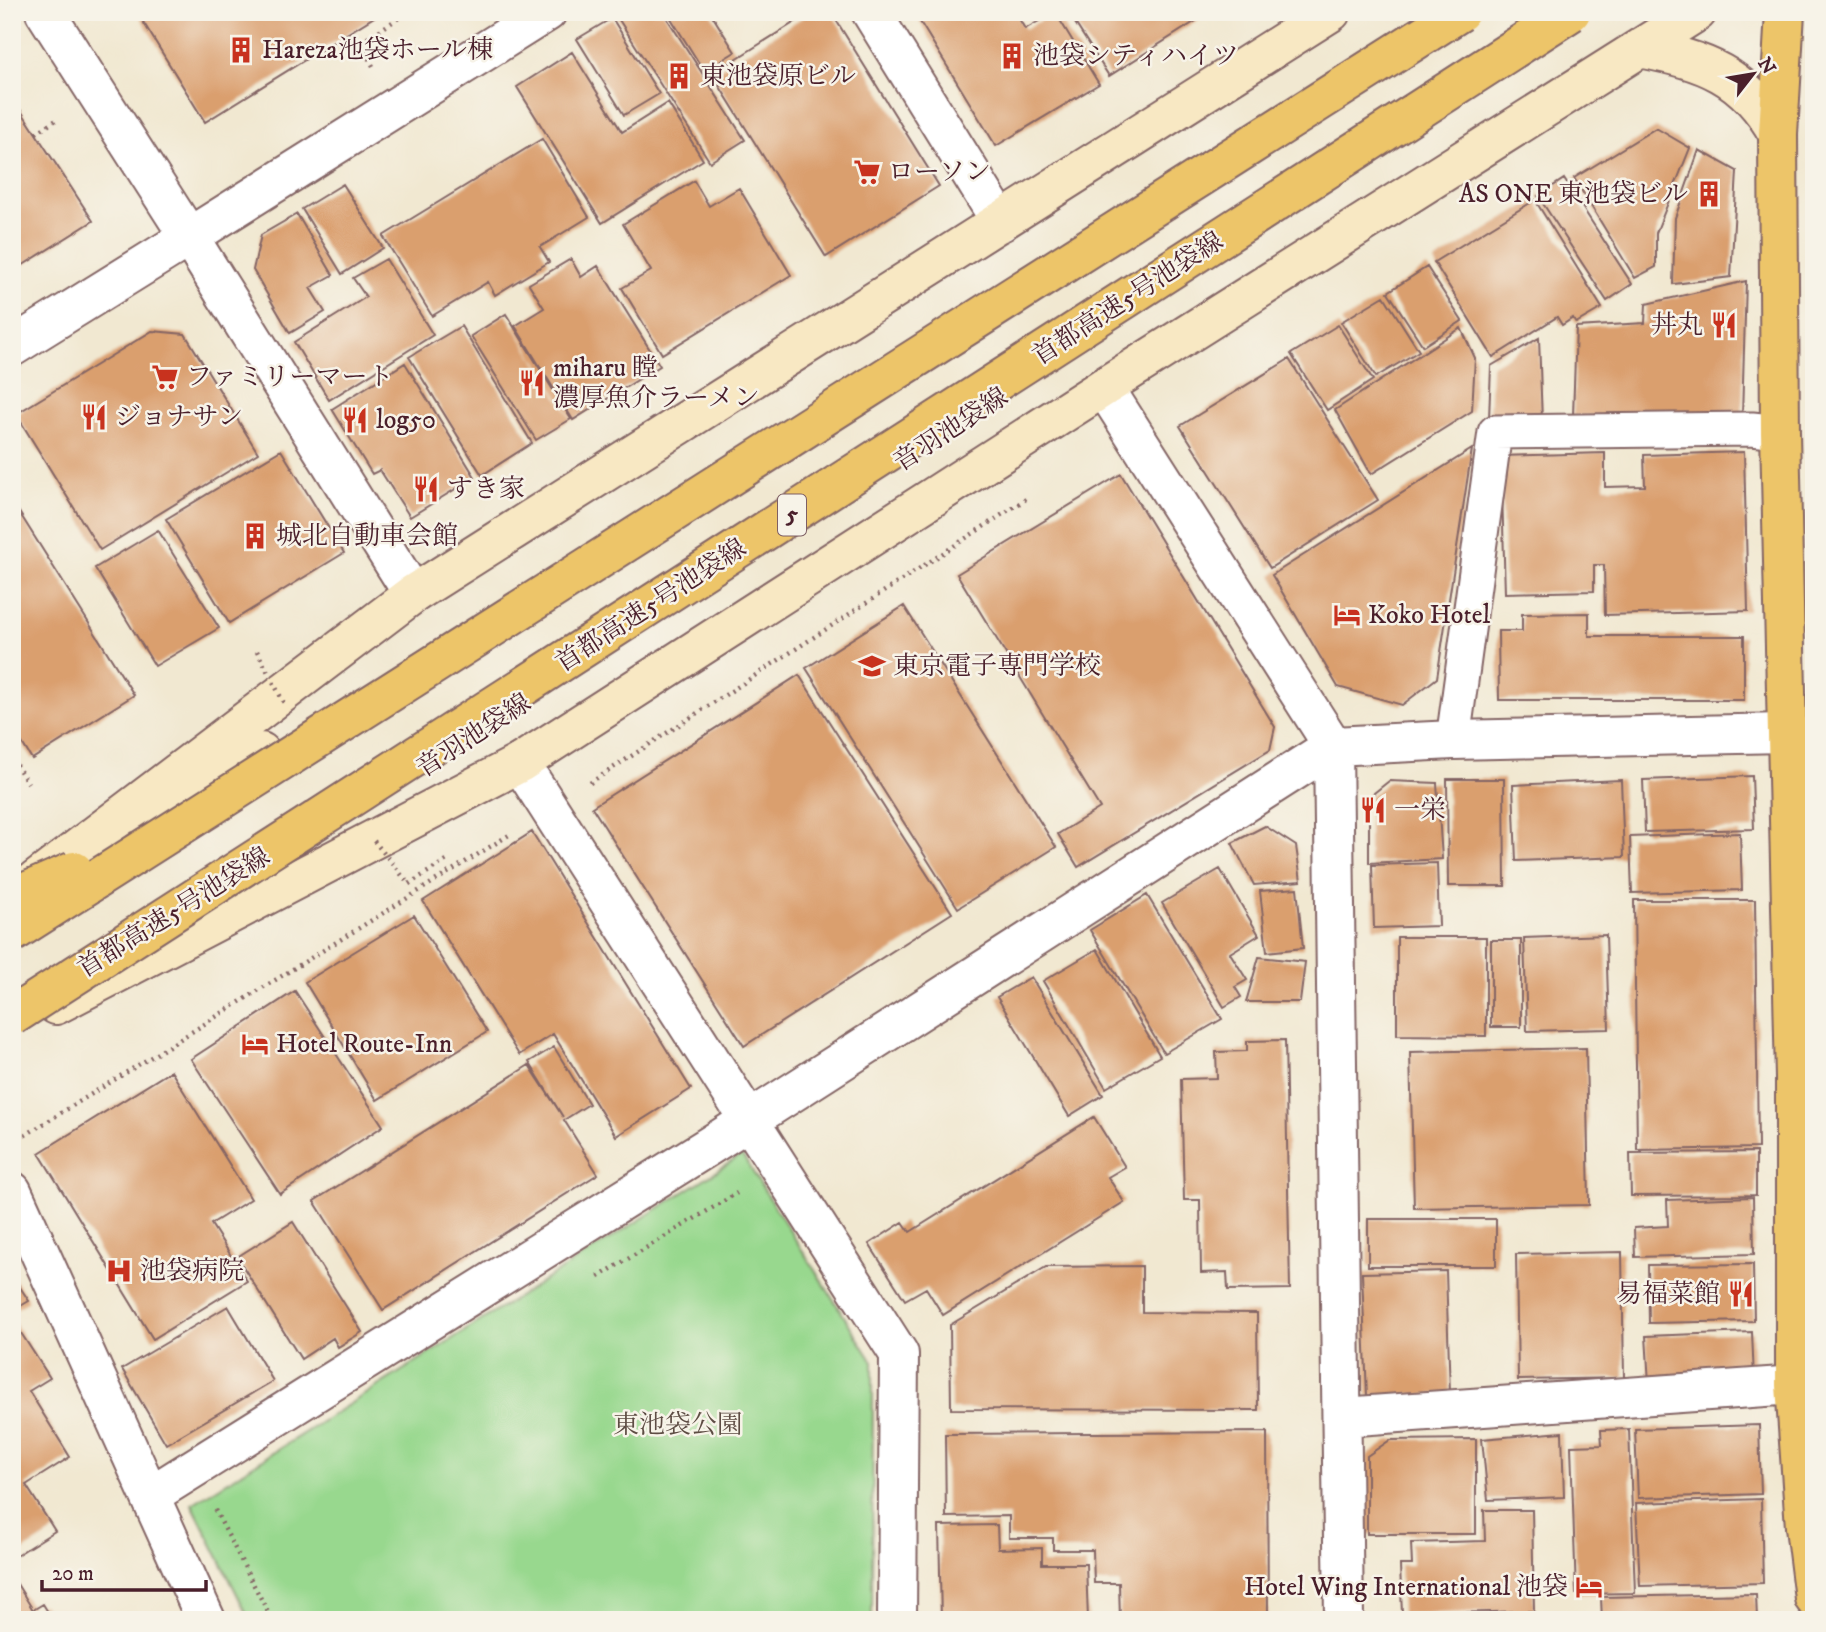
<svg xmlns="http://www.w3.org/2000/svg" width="1826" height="1632" viewBox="0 0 1826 1632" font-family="'IM FELL DW Pica','Noto Serif JP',serif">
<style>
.green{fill:#98d88e;stroke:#717c5c;stroke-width:2}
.building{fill:#da9f6e}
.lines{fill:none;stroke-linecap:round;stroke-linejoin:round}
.service-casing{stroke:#846565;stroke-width:37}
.minor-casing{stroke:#846565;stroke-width:42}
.secondary-casing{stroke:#846565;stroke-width:42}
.trunk-casing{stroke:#846565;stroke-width:42}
.path{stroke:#846565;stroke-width:4.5;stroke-dasharray:2 5;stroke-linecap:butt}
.service{stroke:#fff;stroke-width:33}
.minor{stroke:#fff;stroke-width:38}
.secondary{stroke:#f8e8c3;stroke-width:38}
.trunk{stroke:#edc569;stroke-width:38}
.motorway-bridge-casing{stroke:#846565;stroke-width:42;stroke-linecap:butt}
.path-bridge{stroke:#846565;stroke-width:4.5;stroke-dasharray:2 5;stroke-linecap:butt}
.motorway-bridge{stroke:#edc569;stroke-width:38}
.labels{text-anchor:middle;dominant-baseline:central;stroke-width:5;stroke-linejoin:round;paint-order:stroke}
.shield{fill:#f7f3e8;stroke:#7e5f64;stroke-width:2}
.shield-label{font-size:24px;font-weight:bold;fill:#4a1f2b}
.poi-label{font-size:26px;fill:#4a1f2b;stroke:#f7f3e8;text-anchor:start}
.street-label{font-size:26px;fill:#4a1f2b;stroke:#f7f3e8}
.park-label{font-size:26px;fill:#5e4d44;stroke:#f7f3e8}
</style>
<rect width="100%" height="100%" fill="#f7f3e8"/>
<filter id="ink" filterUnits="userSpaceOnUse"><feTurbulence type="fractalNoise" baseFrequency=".0143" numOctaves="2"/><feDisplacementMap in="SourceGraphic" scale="14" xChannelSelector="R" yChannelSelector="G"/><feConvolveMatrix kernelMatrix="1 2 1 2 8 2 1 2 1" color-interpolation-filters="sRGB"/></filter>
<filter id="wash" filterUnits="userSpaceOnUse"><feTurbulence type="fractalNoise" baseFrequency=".00686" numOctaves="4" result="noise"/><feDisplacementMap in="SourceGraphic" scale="28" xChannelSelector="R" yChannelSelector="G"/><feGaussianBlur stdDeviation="1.57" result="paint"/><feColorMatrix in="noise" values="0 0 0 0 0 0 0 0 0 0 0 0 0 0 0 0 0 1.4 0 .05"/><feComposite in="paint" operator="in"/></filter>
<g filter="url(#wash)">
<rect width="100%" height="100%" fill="#f1e8d1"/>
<path class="green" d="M742,1155L873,1362L872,1620H250L192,1504Z"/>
<g id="blocks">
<path class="building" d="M137,12H382L205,122Z
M614,12H663L745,140L710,162Z
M667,12H710L735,52L704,71Z
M811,12H831L939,186L826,257L712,74Z
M914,12H1015L1025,29L1055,12L1099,84L996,146Z
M1068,12H1210L1109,76Z
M612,18L659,94L624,115L577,39Z
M572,52L622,132L668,103L703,160L602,223L517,87Z
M12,97L93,221L12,272Z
M1656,128L1690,148L1656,233V267L1635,278L1574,178Z
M542,139L589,217L540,247L549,262L495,295L488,282L432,316L383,236Z
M1699,150L1737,171L1731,277L1673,284L1675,218Z
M1564,179L1632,284L1607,301L1538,196Z
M694,181L709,206L739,188L791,275L662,354L622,288L651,271L623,224Z
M343,184L383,248L342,274L302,209Z
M1535,200L1602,308L1576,323L1573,318L1562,325L1557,317L1493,357L1434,262Z
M297,214L333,275L310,288L325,312L290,333L253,270L261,235Z
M386,259L433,335L329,400L294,342L366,297L353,278Z
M571,259L581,277L598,266L660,366L573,420L515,326L544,308L529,284Z
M1427,267L1462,321L1423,346L1388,292Z
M1746,281L1742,416H1573L1576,327L1645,323L1646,304Z
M1384,296L1419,351L1376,377L1341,322Z
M506,314L571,419L536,440L471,336Z
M1338,325L1373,380L1327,410L1291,354Z
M461,326L532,443L482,475L409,357Z
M1461,328L1475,358L1472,411L1371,474L1335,410Z
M152,331L185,334L258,453L100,550L16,414Z
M1539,338L1542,422L1489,419L1491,366Z
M1289,359L1378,500L1270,568L1180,426Z
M405,363L475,477L410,517L380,470L372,474L332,409Z
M1472,449L1437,678L1402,705L1338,687L1272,575Z
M281,450L344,553L229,623L166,519Z
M1744,452L1748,611L1605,615L1604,565H1594V591L1505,593L1501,456L1605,453V487L1645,486L1644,455Z
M1121,474L1275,727L1270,750L1078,867L1058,834L1100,808L957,574Z
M12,501L134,695L32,759L12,727Z
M158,530L219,628L155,666L95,568Z
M904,606L1056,847L958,908L806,668Z
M1589,613V636H1744V700H1499L1498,631H1522V614Z
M799,675L952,913L744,1046L592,807Z
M1752,776L1754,829L1645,832L1643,780Z
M1447,779H1504L1505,886H1448Z
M1621,780L1624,857L1516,861L1513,785Z
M1389,781L1437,783L1442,859L1369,863V797Z
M1265,826L1296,846L1301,881L1254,885L1232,843Z
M532,832L691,1089L616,1136L553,1034L519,1055L423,901Z
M1740,833L1742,890L1632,893L1630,837Z
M1437,863L1439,926L1374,928L1372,865Z
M1220,869L1259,935L1230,953L1247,980L1235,987L1241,997L1224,1007L1162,903Z
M1297,888L1303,948L1267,952L1260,891Z
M1147,895L1222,1019L1164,1053L1090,930Z
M1634,900H1755L1758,1148L1637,1150Z
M414,915L487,1032L377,1100L305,982Z
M1606,935L1609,1029L1527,1031L1524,938Z
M1397,937H1486V1036L1397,1035Z
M1491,940H1521V1027H1491Z
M1097,949L1160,1056L1106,1088L1043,981Z
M1259,957L1305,962L1300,1002H1246Z
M1031,977L1103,1095L1069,1116L997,997Z
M295,991L383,1126L280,1194L191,1059Z
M1285,1040L1290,1289L1228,1290L1227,1272L1201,1273L1200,1200H1184L1181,1079L1217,1078L1216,1052L1247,1051V1041Z
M554,1047L589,1104L564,1120L598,1174L383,1310L314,1201L529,1065L563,1117L529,1062Z
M1586,1048L1589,1205L1414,1208L1410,1052Z
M171,1071L251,1199L211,1224L247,1281L153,1339L39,1153Z
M1094,1117L1125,1167L1108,1177L1124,1202L943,1315L926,1288L905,1300L869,1244L903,1222L910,1232Z
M1756,1152V1195L1631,1196L1630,1153Z
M1753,1197L1754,1254L1635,1257L1634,1228L1668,1226L1667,1200Z
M1368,1219H1496V1266H1368Z
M293,1222L362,1332L338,1347L333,1338L301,1359L237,1257Z
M1622,1252L1624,1378L1518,1380L1516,1254Z
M1753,1264L1754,1321L1649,1323L1648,1265Z
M1142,1266V1312L1257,1313L1258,1410L951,1409L950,1325L1046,1267Z
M1446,1271L1450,1394L1367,1396L1362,1273Z
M12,1275L29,1301L12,1311Z
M228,1306L273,1381L166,1444L122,1369Z
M12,1319L50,1378L29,1391L70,1457L26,1485L55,1531L12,1558Z
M1752,1332L1754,1379L1649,1383L1646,1336Z
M1759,1425L1761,1494L1638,1498L1635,1429Z
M1629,1429L1635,1593L1576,1594L1571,1446L1602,1445L1601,1430Z
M1267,1432L1268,1620H1120L1119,1583H1094L1093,1550H1053V1538H1009V1516L946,1517L945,1434Z
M1562,1432L1564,1497L1488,1500L1482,1439Z
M1476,1439V1534H1367V1456L1390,1440Z
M1761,1499L1763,1583L1640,1586L1636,1503Z
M1484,1510H1532L1534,1611L1402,1614L1400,1565H1412L1411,1543L1485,1541Z
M997,1525L998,1549L1042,1548V1564H1086L1088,1620H941L939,1526Z
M12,1576L33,1610L43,1604L53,1620H12Z
M1756,1594L1757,1620H1602L1601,1597Z"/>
</g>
</g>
<g filter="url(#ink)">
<use href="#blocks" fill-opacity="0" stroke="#846565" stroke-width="2"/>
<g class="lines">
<g class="service-casing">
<path id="service" d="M1453,740L1495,432L1752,429L1780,432"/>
</g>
<g class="minor-casing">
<path id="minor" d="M45,12L189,237L547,12
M871,12L1001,222
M12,347L189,237L413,594
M1104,387L1333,746L1344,1620
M520,763L899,1354L897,1620
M12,1191L206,1620
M1343,1417L1795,1385
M151,1495L709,1146L1333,746L1453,740L1785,733"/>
</g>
<g class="secondary-casing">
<path id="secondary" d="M1640,48C1705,61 1745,74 1778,134
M149,822L261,752
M31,884L413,594L1331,12
M56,1005L520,763L1104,387L1697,12"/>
</g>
<g class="trunk-casing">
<path id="trunk" d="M1785,12L1778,134L1780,432L1795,1079V1385L1805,1527L1814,1598"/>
</g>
<path class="path" d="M373,66L360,43L408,12
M36,133L58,119
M12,759L28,783
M590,783L1026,499
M409,884L450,858
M19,1139L509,835
M598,1277L737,1193
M215,1510L272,1620
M394,1620L402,1617L510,1620"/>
<use href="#service" class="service"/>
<use href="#minor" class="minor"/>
<use href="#secondary" class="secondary"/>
<use href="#trunk" class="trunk"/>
<g class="motorway-bridge-casing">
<path id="motorway-bridge" d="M12,898L74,871
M12,933L1460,12
M12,1016L1571,12"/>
</g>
<path class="path-bridge" d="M257,651L284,703
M374,841L409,884"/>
<use href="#motorway-bridge" class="motorway-bridge"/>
</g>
</g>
<defs>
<g id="building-bare" transform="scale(2.1)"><path d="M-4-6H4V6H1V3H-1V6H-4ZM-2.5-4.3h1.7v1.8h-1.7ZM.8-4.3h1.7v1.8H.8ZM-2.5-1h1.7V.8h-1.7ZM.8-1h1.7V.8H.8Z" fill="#c8321e" stroke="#f7f3e8" stroke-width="2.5" paint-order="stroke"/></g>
<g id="supermarket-bare" transform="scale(2.1)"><path d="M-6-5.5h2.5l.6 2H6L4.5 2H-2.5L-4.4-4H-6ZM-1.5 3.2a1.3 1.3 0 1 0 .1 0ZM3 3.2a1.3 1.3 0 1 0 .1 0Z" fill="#c8321e" stroke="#f7f3e8" stroke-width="2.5" paint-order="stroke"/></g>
<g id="restaurant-bare" transform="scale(2.1)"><path d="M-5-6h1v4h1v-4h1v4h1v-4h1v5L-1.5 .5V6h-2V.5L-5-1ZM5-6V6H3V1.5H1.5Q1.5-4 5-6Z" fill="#c8321e" stroke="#f7f3e8" stroke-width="2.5" paint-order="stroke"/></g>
<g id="hotel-bare" transform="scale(2.1)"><path d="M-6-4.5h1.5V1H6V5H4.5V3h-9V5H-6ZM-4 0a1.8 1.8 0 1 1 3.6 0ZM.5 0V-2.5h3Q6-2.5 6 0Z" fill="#c8321e" stroke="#f7f3e8" stroke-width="2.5" paint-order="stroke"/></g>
<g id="university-bare" transform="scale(2.1)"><path d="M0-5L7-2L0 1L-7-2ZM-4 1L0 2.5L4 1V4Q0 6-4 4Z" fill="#c8321e" stroke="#f7f3e8" stroke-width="2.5" paint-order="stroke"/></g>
<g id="hospital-bare" transform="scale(2.1)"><path d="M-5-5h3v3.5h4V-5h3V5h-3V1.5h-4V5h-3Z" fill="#c8321e" stroke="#f7f3e8" stroke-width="2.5" paint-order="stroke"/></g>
</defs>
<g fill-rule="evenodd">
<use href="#building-bare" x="241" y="50"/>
<use href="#building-bare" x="1012" y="56"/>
<use href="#building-bare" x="679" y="76"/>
<use href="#supermarket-bare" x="867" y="172"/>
<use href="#building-bare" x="1709" y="194"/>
<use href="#restaurant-bare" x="1724" y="325"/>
<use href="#supermarket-bare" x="165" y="377"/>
<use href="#restaurant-bare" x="532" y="383"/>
<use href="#restaurant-bare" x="94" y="417"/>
<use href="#restaurant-bare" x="355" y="420"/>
<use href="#restaurant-bare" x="426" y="489"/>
<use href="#building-bare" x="255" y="536"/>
<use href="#hotel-bare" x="1347" y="615"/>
<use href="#university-bare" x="872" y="666"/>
<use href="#restaurant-bare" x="1373" y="810"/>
<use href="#hotel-bare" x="255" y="1044"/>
<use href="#hospital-bare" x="119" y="1271"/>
<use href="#restaurant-bare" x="1741" y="1294"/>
<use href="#hotel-bare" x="1589" y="1587"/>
</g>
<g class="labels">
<rect class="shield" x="778" y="494.5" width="28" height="41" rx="5"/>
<g class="shield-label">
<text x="792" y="515">5</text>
</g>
<g class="poi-label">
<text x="262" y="50">Hareza池袋ホール棟</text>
<text x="1033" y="56">池袋シティハイツ</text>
<text x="700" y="76">東池袋原ビル</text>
<text x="888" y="172">ローソン</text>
<text x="1688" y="194" text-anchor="end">AS ONE 東池袋ビル</text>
<text x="1703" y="325" text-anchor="end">丼丸</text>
<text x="553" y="368">miharu 瞠<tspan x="553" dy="30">濃厚魚介ラーメン</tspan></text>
<text x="186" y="377">ファミリーマート</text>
<text x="115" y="417">ジョナサン</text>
<text x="376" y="420">log50</text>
<text x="447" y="489">すき家</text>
<text x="276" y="536">城北自動車会館</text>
<text x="1368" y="615">Koko Hotel</text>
<text x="893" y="666">東京電子専門学校</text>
<text x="1394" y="810">一栄</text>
<text x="276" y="1044">Hotel Route-Inn</text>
<text x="140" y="1271">池袋病院</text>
<text x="1720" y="1294" text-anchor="end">易福菜館</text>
<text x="1568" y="1587" text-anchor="end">Hotel Wing International 池袋</text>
</g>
<g class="street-label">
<text transform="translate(1128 299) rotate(-33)">首都高速5号池袋線</text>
<text transform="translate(951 430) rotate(-33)">音羽池袋線</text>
<text transform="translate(651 606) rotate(-33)">首都高速5号池袋線</text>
<text transform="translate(474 736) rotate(-33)">音羽池袋線</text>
<text transform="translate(174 913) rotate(-32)">首都高速5号池袋線</text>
</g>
<g class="park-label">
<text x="678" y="1425">東池袋公園</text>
</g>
</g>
<rect width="1826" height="1632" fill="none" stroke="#f7f3e8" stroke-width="42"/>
<g transform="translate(1753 74) rotate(59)" stroke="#f7f3e8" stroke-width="5" paint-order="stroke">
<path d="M0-5L12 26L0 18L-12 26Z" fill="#4a1f2b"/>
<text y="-10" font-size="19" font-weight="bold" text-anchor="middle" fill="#4a1f2b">N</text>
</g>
<path d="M42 1580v10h164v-10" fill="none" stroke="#4a1f2b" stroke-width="3.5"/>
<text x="52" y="1580" font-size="21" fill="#4a1f2b" stroke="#f7f3e8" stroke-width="5" paint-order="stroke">20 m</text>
</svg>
